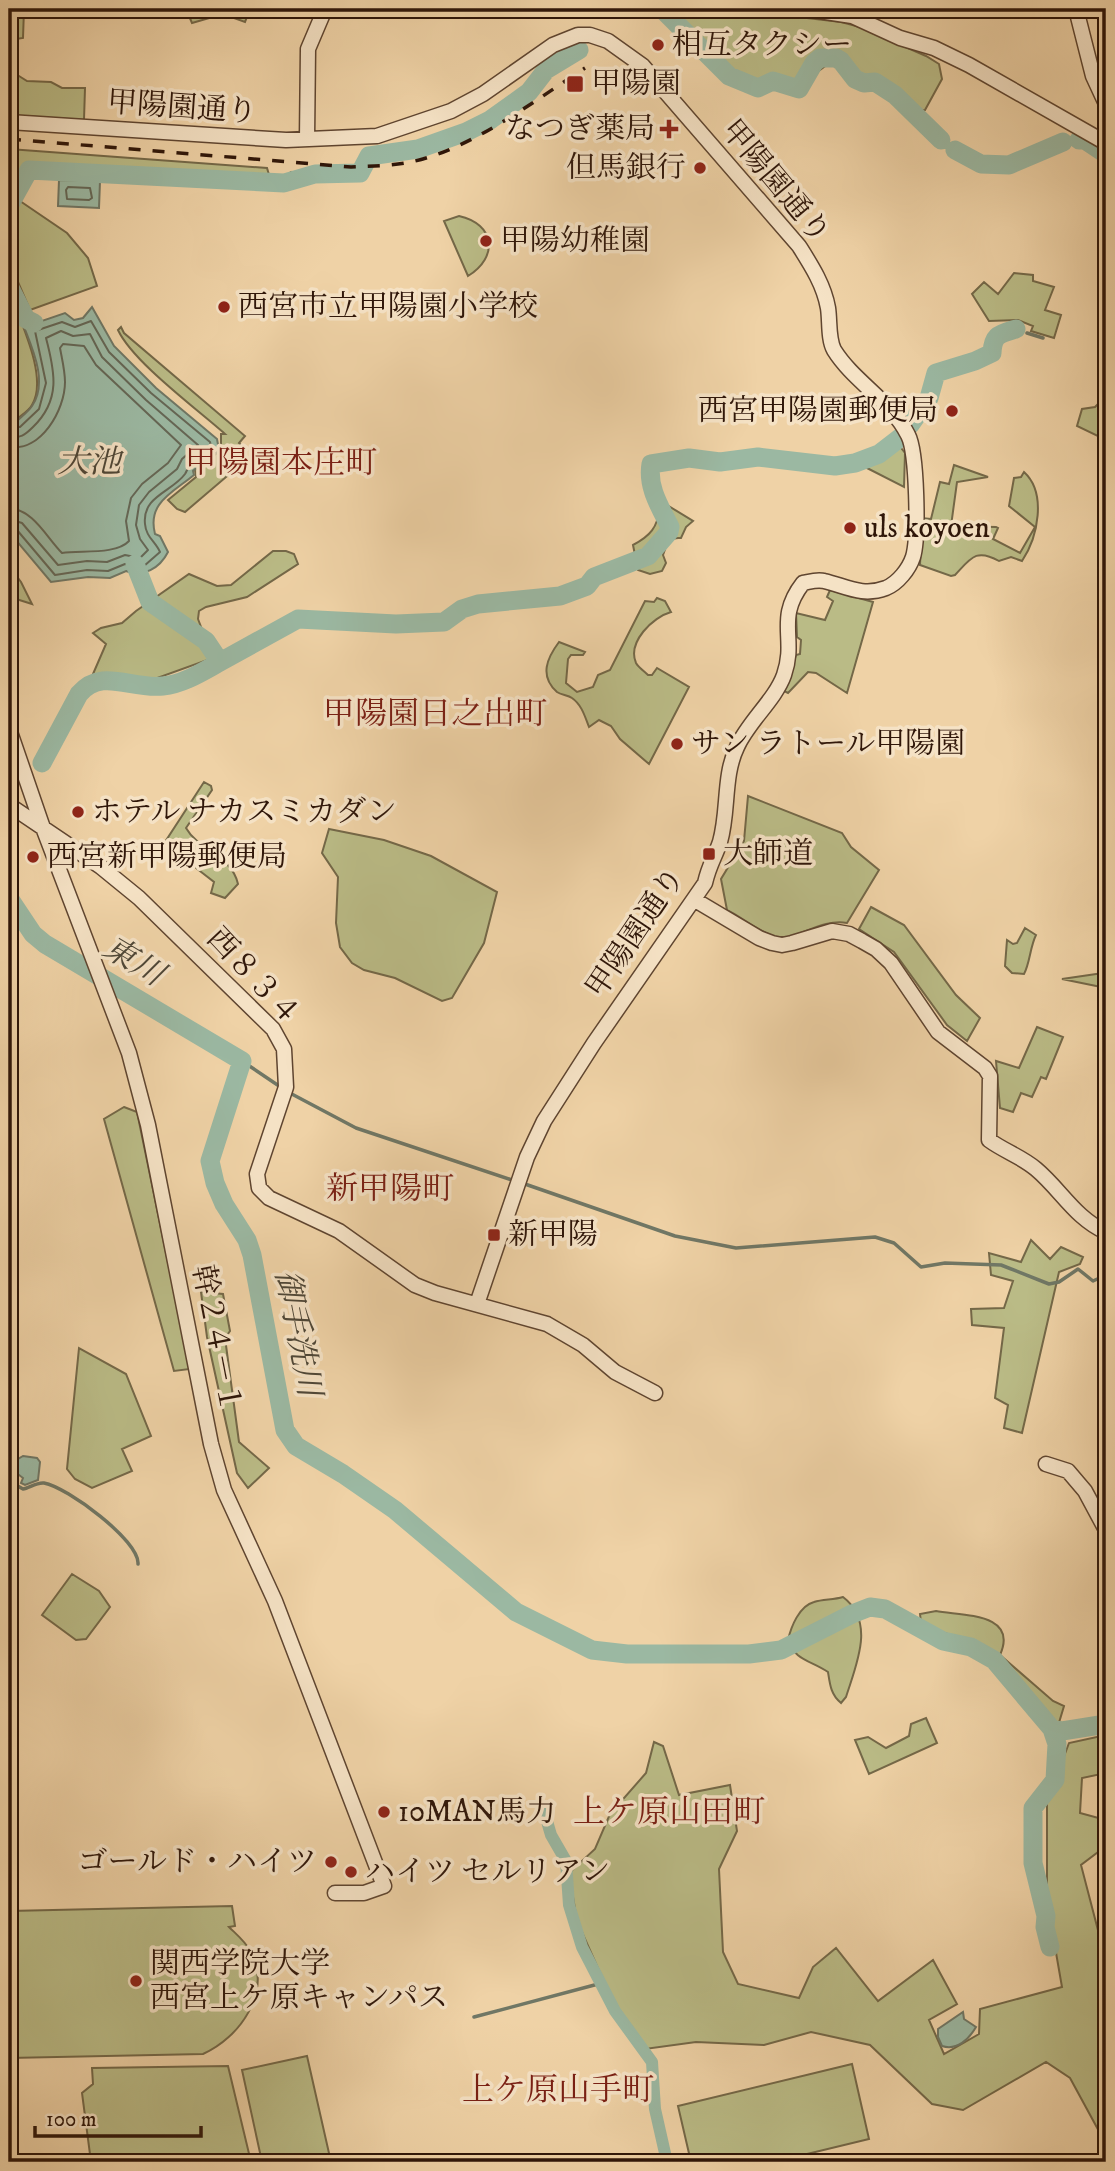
<svg xmlns="http://www.w3.org/2000/svg" width="1115" height="2171" viewBox="0 0 1115 2171" font-family="'IM FELL DW Pica','Noto Serif JP',serif">
<style>
.green{fill:#babb86;stroke:#746848;stroke-width:2}
.water{fill:#9bb8a2;stroke:#707765;stroke-width:2}
.lines{fill:none;stroke-linecap:round;stroke-linejoin:round}
.shore{stroke:#656756;stroke-width:2}
.stream{stroke:#707765;stroke-width:3.5}
.canal{stroke:#9bb8a2;stroke-width:12}
.river{stroke:#9bb8a2;stroke-width:19}
.minor-casing{stroke:#5f4530;stroke-width:17}
.minor{stroke:#f5e2c5;stroke-width:14}
.rail{stroke:#2f1609;stroke-width:3.5;stroke-dasharray:12 12;stroke-linecap:butt}
.poi-dot{fill:#8f2418;stroke:#f5e2c5;stroke-width:2.5}
.labels{text-anchor:middle;dominant-baseline:central;stroke-width:7;stroke-linejoin:round;paint-order:stroke}
.poi-label{font-size:30px;fill:#2f1609;stroke:#f5e2c5;text-anchor:start}
.street-label{font-size:30px;fill:#2f1609;stroke:#f5e2c5}
.water-label{font-size:32px;font-style:italic;fill:#4f4737;stroke:#f5e2c5}
.neighbourhood-label{font-size:32px;fill:#7a1f14;stroke:#f5e2c5}
</style>
<rect width="100%" height="100%" fill="#efd2a6"/>
<filter id="stains"><feTurbulence type="fractalNoise" baseFrequency=".00286" numOctaves="4"/><feColorMatrix values="0 0 0 0 .2 0 0 0 0 .09 0 0 0 0 .02 0 0 0 .5 -.17"/></filter>
<radialGradient id="worn" r=".72"><stop offset=".6" stop-color="#630" stop-opacity="0"/><stop offset="1" stop-color="#630" stop-opacity=".3"/></radialGradient>
<path class="green" d="M24,9L23,38L9,40V11Z
M194,9H250L245,22L223,14L192,23L189,16Z
M657,9H785L807,18L841,22L860,27L926,56L939,64L942,79L925,110C896,113 879,83 854,72C846,68 836,67 828,64L816,73L804,92L777,86L763,90H749L731,82Z
M19,76L27,81L51,82L62,88H85L84,120L9,115V77Z
M9,149L267,168L270,178L282,179L291,172L295,176L292,187L287,190L32,171L28,180L9,172Z
M20,201L67,233L88,258L97,286L30,310L9,261V224Z
M459,216C495,224 499,257 468,276L444,221Z
M1014,273L1033,275V281L1054,287L1045,310L1061,315L1054,338L1031,331L1033,326L1018,320L989,321L972,294L984,282L998,294Z
M9,290C19,319 49,377 32,405C29,411 20,416 16,420L9,417V383L14,377L9,369Z
M121,327L124,333L245,436L239,443L241,445L236,455L239,466L185,512L177,509L168,500L196,477L195,470L221,450V434H225C197,409 133,362 118,330Z
M1103,399L1106,401V440L1077,426L1082,409L1095,407Z
M898,444L905,453L904,487L865,467Z
M954,465L988,477L957,482L951,526L996,527L998,528L993,539L1020,553L1035,527L1009,506L1014,478L1021,477L1024,472C1047,493 1038,537 1022,561L1011,557L999,561C976,548 971,558 955,575L951,576L920,565L922,518L931,519L940,482L949,484Z
M667,505L693,521L686,527L681,538C668,537 667,544 663,555L666,563L662,571L650,574L638,570L633,545C650,536 658,527 659,509Z
M273,551H286L294,554L298,564L247,597L206,607L199,611L198,619L213,658L149,681L93,674L106,644L93,633L101,628L122,623L136,611L189,574L217,586L231,585Z
M9,566L21,582L32,604L13,598L9,606Z
M830,590L873,602L847,693L816,673L808,672L788,693L784,691L796,655L800,654L801,640L797,637L796,613L825,620L833,601L827,597Z
M657,598L665,601L671,612C653,617 627,642 636,663C638,667 645,672 648,675H652L657,668L689,687L649,764L620,739L611,726L599,720L589,727C585,717 582,705 572,698C568,695 561,695 557,692C539,676 547,658 559,642L585,652L583,655H571L568,659L566,683L577,692L593,687L598,675L610,670L645,601L654,602Z
M204,782L211,786L212,790L186,828C199,851 232,856 238,884L225,898L211,893L214,882L196,868L194,860L165,842Z
M748,796L842,833L851,847L879,870L847,923C820,918 795,942 776,937C761,933 741,917 727,910L721,879L744,841Z
M329,829L384,840L431,856L497,892L484,943L452,998L442,1001L395,978L364,970L352,963L340,947L336,923L338,877L322,853Z
M871,907L904,925L956,995L980,1018L967,1041L947,1025L894,952L859,929Z
M1025,928L1036,935C1030,947 1030,963 1024,974L1012,973L1005,966L1007,940L1013,944L1017,943Z
M1106,973V988L1062,979L1103,973Z
M1037,1027L1063,1037L1046,1079L1041,1077L1032,1097L1021,1093L1013,1112L1000,1108L996,1061L1019,1068Z
M124,1107L137,1112L190,1369L174,1371L104,1119Z
M1031,1240L1050,1259L1061,1247L1083,1257L1080,1264L1059,1272L1022,1433L1004,1428L1008,1405L995,1398L1004,1328L972,1325L971,1309L1004,1308L1013,1281L991,1275L989,1253L1021,1262Z
M201,1292L223,1294L230,1331L225,1338L239,1442L269,1468L248,1488L237,1473L207,1337Z
M79,1348L126,1374L151,1436L122,1449L132,1471L92,1488L75,1479L67,1469Z
M72,1574L99,1591L110,1607L86,1639L76,1640L42,1615Z
M843,1597C876,1622 856,1665 846,1697L841,1703C831,1695 830,1685 828,1672C812,1661 794,1660 788,1640C791,1627 799,1606 814,1602C823,1599 833,1600 843,1597Z
M936,1611C961,1616 1019,1612 1000,1655L1053,1701L1064,1706L1058,1726L1048,1720C1036,1705 1000,1656 987,1649C965,1636 942,1636 921,1622L920,1614Z
M926,1718L937,1743L869,1774L855,1740L868,1737L886,1748L909,1736L911,1724Z
M1106,1735V1773L1082,1778L1080,1813L1106,1820V1846L1081,1865L1106,1961V2162H1097L1101,2135L1070,2078L1046,2062L963,2110L932,2104L870,2045L811,2032L764,2045L696,2042L645,2049L617,2011L577,1921L569,1873L595,1849L610,1814L646,1773L654,1742L663,1746L679,1795L730,1785L737,1831L719,1869L723,1952L738,1984L799,1998L813,1967L836,1948L878,2001L933,1960L957,2004L929,2020L944,2054L979,2034L980,2009L1062,1987L1047,1901V1802L1069,1743Z
M232,1906L235,1926L229,1927C236,1934 246,1942 251,1952C272,1993 239,2038 203,2054L9,2058V1911Z
M307,2056L331,2162H262L242,2070Z
M852,2064L869,2139L774,2162H691L678,2106Z
M228,2066L251,2162H91L82,2093L93,2084L92,2068Z"/>
<path class="water" d="M59,180L100,181L99,208L58,206Z
M92,307L114,346L156,388L217,439L219,450L193,471L194,475C172,493 147,503 155,534L160,536L168,552C160,568 143,578 126,571L110,578L88,577L51,582L9,532V418L16,422C21,417 28,412 32,406C48,383 33,350 24,327L65,313L74,320L83,318Z
M23,1456L37,1458L40,1462L38,1480L25,1485L21,1483L23,1478L10,1468L13,1462Z
M963,2012L964,2019L976,2027C969,2039 957,2051 942,2046L938,2037V2029Z"/>
<g class="lines">
<path class="shore" d="M68,187L90,188L92,198L89,200L67,199L66,190Z
M9,426L20,427L39,409L46,383L35,331L62,322L75,327L91,321L109,352L151,393L210,442L211,446C205,453 197,458 190,464C188,467 187,471 185,474C172,492 142,496 145,524C146,537 155,541 160,552L144,566L138,567L125,564L108,571L87,570L55,575L17,530L9,528
M9,436C20,439 25,435 33,427C61,400 55,372 46,338L61,331L73,336L90,334L102,357L146,400L198,445L182,459L177,469L149,492L139,505L136,525L140,539L148,550L140,558L125,555L107,562L87,561L58,565L22,523L9,519
M9,447C41,452 65,410 65,382C65,371 62,359 60,348L63,344L84,346L96,365L181,445L168,463L142,484L131,498L126,521L129,541C116,555 81,550 62,553C46,537 34,510 9,508"/>
<path class="stream" d="M1016,329L1018,330
M1027,333L1043,338
M1102,355L1106,357
M242,1061L282,1088
M288,1092L356,1128L515,1181
M522,1183L675,1236L736,1248L875,1237L894,1243L921,1267L945,1263L1001,1265L1049,1284L1059,1282L1078,1269L1093,1281L1106,1275
M9,1481L23,1489C29,1488 37,1482 44,1483C67,1487 140,1541 138,1564
M474,2017L602,1983"/>
<path class="canal" d="M544,1811L551,1835L566,1861L569,1905L582,1947L615,2011L652,2062L655,2109L667,2162"/>
<path class="river" d="M662,9L729,76L758,88L773,81L799,89L814,63L820,58H836L841,61L855,79L864,83L875,82L895,95L941,140
M1079,140H1085L1106,154
M955,150L981,164L1009,165L1063,142
M9,206L29,170L284,183L315,174L360,173L369,156L418,149L466,132L490,120L529,92L546,70L579,50
M9,286L26,319L34,323
M910,425L929,398L936,373L975,361L992,353C993,334 1000,334 1016,329
M220,662L298,619L396,624L444,622L462,609L478,604L560,596L587,586L594,577L648,556L669,532L670,527C660,507 647,487 651,464L689,458L720,462L758,457L835,466L855,463L879,454L901,437
M42,763L79,694C102,667 131,690 163,686C183,684 202,672 220,662L206,641L150,602L135,564
M9,898L33,934L45,944L242,1061L210,1161L215,1183L224,1204L247,1240L252,1255L285,1430L296,1446L343,1474L395,1510L516,1612L592,1650L627,1654H749L781,1650L852,1614L870,1607L885,1609L943,1641L971,1647L994,1660L1052,1729L1057,1744L1055,1780L1033,1808V1863L1046,1916L1045,1927L1050,1947
M1052,1729L1062,1731L1106,1724"/>
<g class="minor-casing">
<path id="minor" d="M806,9L852,16L900,38L934,48L969,65L1106,143
M1076,9L1093,76L1106,104
M9,122L286,140L377,136L451,111L483,94L553,45L578,35H590L608,41L643,66L799,246C811,265 824,285 828,308C830,321 828,339 834,350C854,382 891,401 908,435C917,452 919,537 913,557C909,569 898,583 886,588C862,597 846,586 824,581C817,579 809,582 803,583C775,619 797,638 784,675C775,700 748,722 737,747C723,776 729,811 720,842C715,857 709,865 705,883L594,1043L544,1121L527,1157L477,1304
M307,139L308,49L325,9
M9,729L42,825L129,1053L148,1125L211,1444L224,1490L275,1601L384,1886L364,1893H335
M9,805L101,867L139,898L273,1029L284,1049L286,1087L257,1174L259,1188L269,1198L339,1231L415,1285L435,1293L547,1324L583,1345L615,1372L655,1393
M695,900L759,938L772,943L782,945L792,943L832,931L849,934L862,941L876,949L891,963L938,1032L985,1068L990,1076L989,1140C1004,1151 1022,1157 1036,1169C1061,1190 1075,1218 1106,1232
M1046,1464L1068,1471L1085,1491L1106,1530"/>
</g>
<use href="#minor" class="minor"/>
<path class="rail" d="M9,139L351,167C372,166 394,166 415,161C474,147 534,101 585,68"/>
</g>
<g class="poi-dot">
<circle cx="658" cy="45" r="7"/>
<rect x="566" y="75" width="18" height="18" rx="3.5"/>
<path d="M665.5 118.5h7v7h7v7h-7v7h-7v-7h-7v-7h7z"/>
<circle cx="700" cy="168" r="7"/>
<circle cx="486" cy="241" r="7"/>
<circle cx="224" cy="307" r="7"/>
<circle cx="952" cy="411" r="7"/>
<circle cx="850" cy="528" r="7"/>
<circle cx="677" cy="744" r="7"/>
<circle cx="78" cy="812" r="7"/>
<rect x="702" y="847" width="14" height="14" rx="3.5"/>
<circle cx="33" cy="857" r="7"/>
<rect x="487" y="1228" width="14" height="14" rx="3.5"/>
<circle cx="384" cy="1812" r="7"/>
<circle cx="331" cy="1862" r="7"/>
<circle cx="351" cy="1872" r="7"/>
<circle cx="136" cy="1981" r="7"/>
</g>
<g class="labels">
<g class="poi-label">
<text x="672" y="45">相互タクシー</text>
<text x="591" y="84">甲陽園</text>
<text x="655" y="129" text-anchor="end">なつぎ薬局</text>
<text x="686" y="168" text-anchor="end">但馬銀行</text>
<text x="500" y="241">甲陽幼稚園</text>
<text x="238" y="307">西宮市立甲陽園小学校</text>
<text x="938" y="411" text-anchor="end">西宮甲陽園郵便局</text>
<text x="864" y="528">uls koyoen</text>
<text x="691" y="744">サン ラトール甲陽園</text>
<text x="92" y="812">ホテル ナカスミカダン</text>
<text x="723" y="854">大師道</text>
<text x="47" y="857">西宮新甲陽郵便局</text>
<text x="508" y="1235">新甲陽</text>
<text x="398" y="1812">10MAN馬力</text>
<text x="317" y="1862" text-anchor="end">ゴールド・ハイツ</text>
<text x="365" y="1872">ハイツ セルリアン</text>
<text x="150" y="1964">関西学院大学<tspan x="150" dy="34">西宮上ケ原キャンパス</tspan></text>
</g>
<g class="street-label">
<text transform="translate(182 108) rotate(4)">甲陽園通り</text>
<text transform="translate(775 182) rotate(50)">甲陽園通り</text>
<text transform="translate(636 933) rotate(-56)">甲陽園通り</text>
<text transform="translate(253 977) rotate(47)">西８３４</text>
<text transform="translate(216 1339) rotate(79)">幹２４－１</text>
</g>
<g class="water-label">
<text x="89" y="463">大池</text>
<text transform="translate(133 962) rotate(31)">東川</text>
<text transform="translate(297 1333) rotate(79)">御手洗川</text>
</g>
<g class="neighbourhood-label">
<text x="281" y="464">甲陽園本庄町</text>
<text x="435" y="715">甲陽園日之出町</text>
<text x="390" y="1190">新甲陽町</text>
<text x="669" y="1813">上ケ原山田町</text>
<text x="558" y="2091">上ケ原山手町</text>
</g>
</g>
<rect width="1115" height="2171" fill="none" stroke="#efd2a6" stroke-width="35"/>
<rect x="10" y="10" width="1094" height="2150" fill="none" stroke="#2f1609" stroke-width="3.5"/>
<rect x="18" y="18" width="1080" height="2136" fill="none" stroke="#2f1609" stroke-width="2"/>
<path d="M35 2126v10h166v-10" fill="none" stroke="#2f1609" stroke-width="3.5"/>
<text x="46" y="2126" font-size="21" fill="#2f1609" stroke="#f5e2c5" stroke-width="5" paint-order="stroke">100 m</text>
<rect width="100%" height="100%" filter="url(#stains)"/>
<rect width="100%" height="100%" fill="url(#worn)"/>
</svg>
